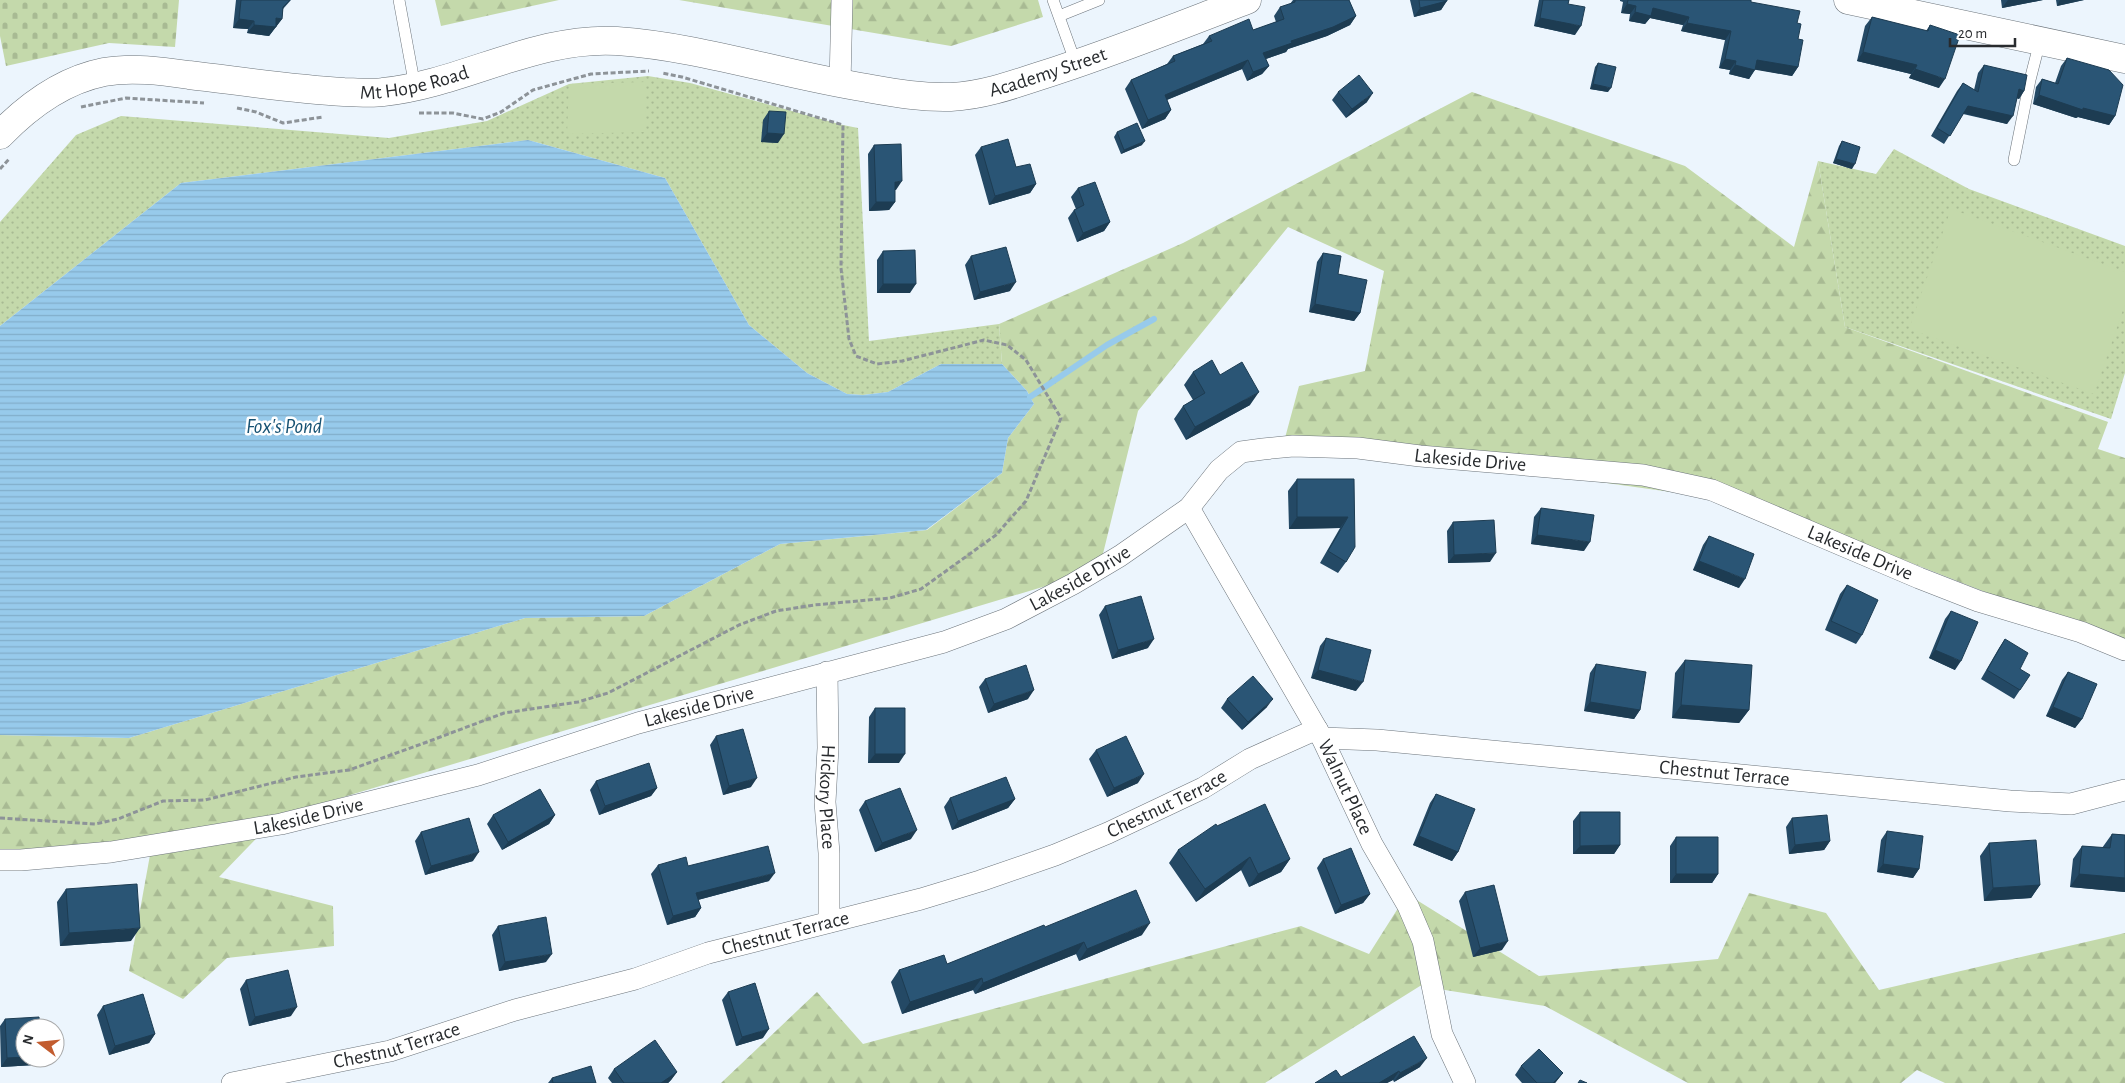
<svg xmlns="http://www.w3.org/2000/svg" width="2125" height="1083" viewBox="0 0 2125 1083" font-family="'Alegreya Sans',sans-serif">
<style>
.forest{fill:url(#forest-firs)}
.cemetery{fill:url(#cemetery-stones)}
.park{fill:url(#park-dots)}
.garden{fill:#c4d9ab}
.water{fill:url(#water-rules)}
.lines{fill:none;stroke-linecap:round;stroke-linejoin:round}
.stream{stroke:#97caeb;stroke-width:6}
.lane-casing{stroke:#6c747b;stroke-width:12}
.street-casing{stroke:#6c747b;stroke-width:22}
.secondary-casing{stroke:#6c747b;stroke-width:29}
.path{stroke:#8d9398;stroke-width:3;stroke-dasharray:5 2.5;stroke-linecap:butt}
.lane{stroke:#fff;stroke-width:11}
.street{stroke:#fff;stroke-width:21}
.secondary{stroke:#fff;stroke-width:28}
.wall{fill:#244965}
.shaded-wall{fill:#1d3c52}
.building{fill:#2a5575;stroke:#1d3c52}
.labels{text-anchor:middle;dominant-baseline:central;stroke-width:5;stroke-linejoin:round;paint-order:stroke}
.street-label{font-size:20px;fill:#282b2e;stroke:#fff}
.water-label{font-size:21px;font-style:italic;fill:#165273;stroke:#fff}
</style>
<defs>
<pattern id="forest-firs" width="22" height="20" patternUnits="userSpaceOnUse" patternTransform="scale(1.25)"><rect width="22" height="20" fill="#c4d9ab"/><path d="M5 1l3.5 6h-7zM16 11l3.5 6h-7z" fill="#a8ba93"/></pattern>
<pattern id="cemetery-stones" width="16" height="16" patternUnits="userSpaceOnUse" patternTransform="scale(1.25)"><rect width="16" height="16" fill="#c4d9ab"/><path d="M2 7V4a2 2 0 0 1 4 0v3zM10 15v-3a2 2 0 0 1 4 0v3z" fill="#a8ba93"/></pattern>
<pattern id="park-dots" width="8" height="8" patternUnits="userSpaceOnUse" patternTransform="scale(1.25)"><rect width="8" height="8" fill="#c4d9ab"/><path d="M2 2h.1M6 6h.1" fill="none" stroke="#a8ba93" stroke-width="1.8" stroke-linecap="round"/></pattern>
<pattern id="water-rules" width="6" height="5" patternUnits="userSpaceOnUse" patternTransform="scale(1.25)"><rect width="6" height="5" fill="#97caeb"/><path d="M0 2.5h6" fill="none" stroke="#82aeca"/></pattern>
</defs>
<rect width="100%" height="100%" fill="#ecf5fd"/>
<path class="forest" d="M435,0H559L441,26Z
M679,0H1038L1043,17L951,46Z
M1472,92L1685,166L1794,247L1818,161L1845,327L2108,422L2098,449L2125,458V647L1764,505L1285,438L1299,386L1365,371L1384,271L1288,227L1138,411L1099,570L277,817L219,877L333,906L334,946L227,958L183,999L129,971L152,844L0,856V735L129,738L525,618L644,616L780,544L927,530L1002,473L1008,438L1034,404L1027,391L1002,364L999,324L1183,243Z
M1749,893L1826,913L1879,990L2125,933V1083H1945L1917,1070L1901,1083H1688L1545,1006L1420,986L1265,1083H721L817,992L863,1044L1301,926L1369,954L1407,894L1539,976L1718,959Z"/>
<path class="cemetery" d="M0,0H179L175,47L109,43L6,66L0,36Z"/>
<path class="park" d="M648,76L690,83L843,125L858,128L869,341L999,324L1002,364H941L888,392L863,395L847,394L807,373L749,325L665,178L528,140L181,183L0,326V222L76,135L121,116L389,138L487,121L569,84Z
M1894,149L1969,189L2125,246V373L2111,419L1845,327L1818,161L1876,174Z"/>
<path class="garden" d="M646,82L645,132L567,134L569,84Z
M1951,209L2125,272V304L2094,394L1909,329Z"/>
<path class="water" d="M528,140L665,178L749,325L807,373L847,394L863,395L888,392L941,364H1002L1027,391L1034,404L1008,438L1002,473L926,530L780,544L644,616L525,618L129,738L0,735V326L181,183Z"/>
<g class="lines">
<path class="stream" d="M1030,397L1107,345L1154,319"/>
<g class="lane-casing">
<path id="lane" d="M399,0L415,87
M1053,0L1076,64
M1059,16L1099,0
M2014,160L2030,80L2040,41"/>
</g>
<g class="street-casing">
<g id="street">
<path d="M840,84L842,0"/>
<path id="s1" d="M1189,508L1322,738L1372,844L1408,906L1423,941L1442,1034L1465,1083"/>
<path id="s2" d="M827,672L828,748L825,802L829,853V922"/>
<path id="s3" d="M1322,738L1377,740L1545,756L2010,801L2071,804L2125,790"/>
<path id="s4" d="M0,860H21L111,852L281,824L478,775L638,723L944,642L1006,619L1073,584L1120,556L1189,508L1219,470L1241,452L1263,449L1293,446L1358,448L1420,456L1643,475L1712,490L1919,578L1978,601L2081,632L2125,650"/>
<path id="s5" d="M232,1083L390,1051L515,1010L635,979L708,953L921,899L980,881L1055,855L1108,833L1203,788L1250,759L1317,729"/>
</g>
</g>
<g class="secondary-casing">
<g id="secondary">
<path d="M1848,0L2125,59"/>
<path id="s6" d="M0,135C28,106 64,80 104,72C132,67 161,71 189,75C240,81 292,89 344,92C357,92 370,94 383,92C462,84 536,36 617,41C702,47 783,75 867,88C895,93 922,98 951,97C988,95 1023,81 1058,70C1122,49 1184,24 1247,0"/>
</g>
</g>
<path class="path" d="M81,107L126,98L204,103
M237,108L256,112L283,123L323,117
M419,113H453L483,119L501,112L533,90L591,74L649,71
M0,169L10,158
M0,818L95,824L118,819L163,801L205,800L296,777L349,770L427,742L504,713L578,702L608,693L739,625L776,611L814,605L890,598L921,589L996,535L1026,501L1061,418L1026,360L1007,345L984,340L902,361L877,364L856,356L849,339L841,268L843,125L682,77L662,73"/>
<use href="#lane" class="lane"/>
<use href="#street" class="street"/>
<use href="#secondary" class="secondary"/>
</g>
<path class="wall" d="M236,0H291L283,9L282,19L269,36L247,33L248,29L233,28Z
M1293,0H1349L1356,16L1350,25L1327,36L1288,49L1286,52L1266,59L1269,66L1262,74L1247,81L1242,69L1167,100L1171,110L1165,119L1142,129L1125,89L1131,80L1167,64L1173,56L1203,44L1209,36L1253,30L1276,22L1274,16L1280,7L1290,4Z
M1410,0H1447L1441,10L1414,17Z
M1539,0H1569L1568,4L1575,35L1534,26Z
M1620,0H1751V2L1797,23L1798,67L1792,76L1755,69L1749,79L1729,74L1730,70L1719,68L1725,40L1681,31L1683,25L1650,18L1645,24L1629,21L1630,14L1621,13L1623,2L1620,1Z
M2001,0H2043L2002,8Z
M2056,0H2084L2057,6Z
M1872,17L1926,31L1930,25L1939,88L1909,78L1911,74L1857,61L1865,26Z
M2067,58L2115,116L2109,125L2078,117L2076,118L2033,104L2036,87L2042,79L2055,83L2061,66Z
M1598,63L1608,92L1590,89L1595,67Z
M1984,65L2024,91L2019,99L2017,98L2007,124L1963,114L1944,144L1931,136L1957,91L1963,83L1974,90L1978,73Z
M1338,92L1367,102L1346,118L1332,100Z
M769,111L778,143L761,142L763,120Z
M1117,132L1142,145L1121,154L1114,137Z
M1842,141L1852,169L1833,163L1839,146Z
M874,145L896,190H895V202L889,210L869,211L868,154Z
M981,147L1016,167L1036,184L1030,193L989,205L975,155Z
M1078,188L1110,222L1104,231L1077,242L1068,218L1074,210L1076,209L1071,197Z
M883,251L910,293H877V260Z
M1323,253L1338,274L1360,313L1354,321L1309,312L1317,262Z
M971,256L1010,291L974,300L965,265Z
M1193,372L1220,375L1250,405L1186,440L1174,419L1183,406L1193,400L1184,385Z
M1297,479H1354L1346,562L1338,573L1320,563L1340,528L1289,529L1288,491Z
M1541,508L1584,551L1531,544L1534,517Z
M1453,522L1490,562L1448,563L1447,531Z
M1709,536L1739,588L1693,570L1703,545Z
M1847,585L1862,635L1856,644L1825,630L1840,594Z
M1105,606L1148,648L1112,659L1099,615Z
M1951,611L1955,670L1929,658L1945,619Z
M1326,638L1356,691L1311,678L1320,646Z
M2005,639L2020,669V690L2014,699L1981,679L1999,648Z
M1685,660L1749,710L1739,723L1672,718L1675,673Z
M1596,664L1640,710L1634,719L1584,711L1590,673Z
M2068,672L2082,719L2075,728L2046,716L2062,680Z
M985,679L1028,699L988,713L979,687Z
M1227,699L1267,707L1242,730L1221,708Z
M875,708L899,763H868L869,717Z
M716,736L751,787L723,795L710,745Z
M1096,750L1138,783L1107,797L1089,759Z
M596,781L657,788L651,796L599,815L590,790Z
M1436,794L1458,852L1452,861L1413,845L1430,803Z
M950,798L1015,799L1008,808L952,830L944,807Z
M865,801L911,839L875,852L859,810Z
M1580,812L1620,845L1614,854H1573V821Z
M493,815H555L549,824L502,850L487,824Z
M1792,818L1830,841L1824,850L1789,854L1786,827Z
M1217,826L1290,859L1281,872L1249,887L1241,870L1196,902L1169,863L1178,850Z
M1887,831L1919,869L1913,878L1877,872L1881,840Z
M421,832L473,861L425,875L415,841Z
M2112,834L2125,835V892L2070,887L2073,859L2082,846L2102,848Z
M1676,837L1718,874L1712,883H1670V846Z
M1989,843L2040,885L2031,898L1984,901L1980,856Z
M1323,859L1370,894L1363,903L1335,914L1317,868Z
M658,865L688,866L769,881L698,900L701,908L695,917L667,925L651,874Z
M66,889L131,941L60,946L57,902Z
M1465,892L1502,950L1473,957L1459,901Z
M498,926L546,962L499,971L492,935Z
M1045,927L1142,935L1079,961L1076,954L975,994L973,990L902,1014L891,982L899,970L947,964Z
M246,980L291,1016L249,1026L240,989Z
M728,992L763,1038L736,1046L722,1000Z
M103,1006L155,1034L149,1043L109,1055L97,1015Z
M5,1019L25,1058H40L35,1065L1,1067L0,1026Z
M1521,1066L1563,1073L1555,1083H1522L1515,1075Z
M1420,1067L1394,1082L1393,1080L1387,1083H1315L1341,1077Z
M614,1069L677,1072L671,1080L668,1083H612L608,1078Z
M552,1078L596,1083H548Z"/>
<path class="shaded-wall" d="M2008,0H2043L2002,8Z
M2060,0H2084L2057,6Z
M1447,1L1441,10L1414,17L1420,8Z
M1627,4L1636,6L1630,14L1621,13Z
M1653,8L1689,17L1683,25L1650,18L1645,24L1629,21L1635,12Z
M1356,16L1350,25L1327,36L1288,49L1286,52L1257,62L1263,53L1291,41Z
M276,18L282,19L269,36L247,33L254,25Z
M1540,18L1581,26L1575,35L1534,26Z
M239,19L254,21L248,29L233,28Z
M1687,23L1731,31L1725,40L1681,31Z
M1863,52L1917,65L1911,74L1857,61Z
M1725,59L1736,61L1730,70L1719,68Z
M1248,60L1242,69L1159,103L1165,95Z
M1757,60L1798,67L1792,76L1751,69Z
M1735,65L1755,70L1749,79L1729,74Z
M1269,66L1262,74L1247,81L1253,72Z
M1915,69L1945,79L1939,88L1909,78Z
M1593,84L1611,88L1608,92L1590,89Z
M2019,89L2024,91L2019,99L2013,97Z
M1373,93L1367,102L1346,118L1352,109Z
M2039,95L2115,116L2109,125L2078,117L2076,118L2033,104Z
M1968,106L2013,116L2007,124L1963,113Z
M1171,110L1165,119L1142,129L1148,120Z
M767,133L784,134L778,143L761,142Z
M1145,141L1142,145L1121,154L1124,150Z
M1836,159L1855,164L1852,169L1833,163Z
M902,181L896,190H888L895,182Z
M1036,184L1030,193L989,205L995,196Z
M876,202H895L889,210L869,211Z
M1110,222L1104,231L1077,242L1083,233Z
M1016,282L1010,291L974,300L980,292Z
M883,284H916L910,293H877Z
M1315,304L1360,313L1354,321L1309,312Z
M1259,392L1250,405L1186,440L1195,427Z
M1297,517H1348L1340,528L1289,529Z
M1537,535L1590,542L1584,551L1531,544Z
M1496,553L1490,562L1448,563L1454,555Z
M1699,561L1745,579L1739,588L1693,570Z
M1154,639L1148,648L1112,659L1118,650Z
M1935,650L1961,661L1955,670L1929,658Z
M1318,670L1363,682L1356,691L1311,678Z
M1034,690L1028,699L988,713L994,704Z
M1273,699L1267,707L1242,730L1248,722Z
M1590,702L1640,710L1634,719L1584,711Z
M1681,705L1749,710L1739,723L1672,718Z
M2053,707L2082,719L2075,728L2046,716Z
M875,754H905L899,763H868Z
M1144,774L1138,783L1107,797L1114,788Z
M757,778L751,787L723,795L729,786Z
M657,788L651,796L599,815L605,806Z
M1015,799L1008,808L952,830L958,821Z
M555,815L549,824L502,850L508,842Z
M917,830L911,839L875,852L882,843Z
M1419,836L1458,852L1452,861L1413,845Z
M1830,841L1824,850L1789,854L1795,845Z
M1620,845L1614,854H1573L1580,846Z
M479,852L473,861L425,875L431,866Z
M1250,857L1241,870L1196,902L1205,889Z
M1290,859L1281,872L1249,887L1258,874Z
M1883,864L1919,869L1913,878L1877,872Z
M775,873L769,881L690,902L696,893Z
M1676,874H1718L1712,883H1670Z
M2079,874L2125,878V892L2070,887Z
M2040,885L2031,898L1984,901L1993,888Z
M1370,894L1363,903L1335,914L1341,905Z
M701,908L695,917L667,925L673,916Z
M1150,923L1142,935L1079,961L1087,949Z
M140,928L131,941L60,946L69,933Z
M1508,941L1502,950L1473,957L1480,948Z
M1084,942L1076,954L975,994L983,983Z
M552,954L546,962L499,971L505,962Z
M982,978L973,990L902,1014L910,1002Z
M297,1007L291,1016L249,1026L255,1017Z
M769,1029L763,1038L736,1046L742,1037Z
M155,1034L149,1043L109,1055L115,1046Z
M25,1057L40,1058L35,1065L1,1067L7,1058Z
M1427,1058L1420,1067L1394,1082L1400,1073Z
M1399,1071L1393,1080L1387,1083H1379Z
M677,1072L671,1080L668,1083H661Z
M1563,1073L1555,1083H1553Z"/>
<path class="building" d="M241,0H290L283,7L282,19L276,18V27L254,25V21L239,19Z
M1295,0H1349L1356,16L1333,27L1291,41L1292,43L1263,53L1269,66L1253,72L1248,60L1165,95L1171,110L1148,120L1131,80L1175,61L1173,56L1212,41L1209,36L1249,19L1253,30L1284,19L1280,7L1295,2Z
M1419,0H1447V1L1420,8Z
M1543,0H1569L1568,4L1585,7L1581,26L1540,18Z
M1628,0H1751V2L1800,11L1797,23L1801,24L1798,39L1803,40L1798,67L1757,60L1755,70L1735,65L1736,61L1725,59L1731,31L1687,23L1689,17L1653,8L1651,16L1635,12L1636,6L1627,4Z
M1872,17L1928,31L1930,25L1960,35L1945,79L1915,69L1917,65L1863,52Z
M2067,58L2109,70L2123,85L2115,116L2083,108V110L2039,95L2042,79L2058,84Z
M1598,63L1616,67L1611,88L1593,84Z
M1984,65L2027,75L2024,91L2019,89L2013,116L1968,106L1950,136L1937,128L1963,83L1978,92Z
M1359,75L1373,93L1352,109L1338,92Z
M769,111L786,112L784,134L767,133Z
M1137,123L1145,141L1124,150L1117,132Z
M1008,139L1016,167L1030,164L1036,184L995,196L981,147Z
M1842,141L1860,147L1855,164L1836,159Z
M901,144L902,181L895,182V202H876L874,145Z
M1095,182L1110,222L1083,233L1074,210L1084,205L1078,188Z
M1006,247L1016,282L980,292L971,256Z
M915,250L916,284H883V251Z
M1323,253L1341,256L1338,274L1367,280L1360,313L1315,304Z
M1212,360L1220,375L1242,362L1259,392L1195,427L1183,406L1205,393L1193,372Z
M1297,479H1354L1355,547L1346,562L1328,551L1348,517H1297Z
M1541,508L1594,515L1590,542L1537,535Z
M1494,520L1496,553L1454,555L1453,522Z
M1709,536L1754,554L1745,579L1699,561Z
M1847,585L1878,600L1862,635L1831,621Z
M1141,596L1154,639L1118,650L1105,606Z
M1951,611L1978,622L1961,661L1935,650Z
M1326,638L1371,650L1363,682L1318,670Z
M2005,639L2028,653L2020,669L2030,675L2020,690L1987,670Z
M1685,660L1752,665L1749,710L1681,705Z
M1596,664L1646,672L1640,710L1590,702Z
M1026,665L1034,690L994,704L985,679Z
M2068,672L2097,684L2082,719L2053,707Z
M1253,676L1273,699L1248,722L1227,699Z
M875,708H905V754H875Z
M743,729L757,778L729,786L716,736Z
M1126,736L1144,774L1114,788L1096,750Z
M649,763L657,788L605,806L596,781Z
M1006,777L1015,799L958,821L950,798Z
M900,788L917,830L882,843L865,801Z
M540,789L555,815L508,842L493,815Z
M1436,794L1475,809L1458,852L1419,836Z
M1265,804L1290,859L1258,874L1250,857L1205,889L1178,850L1216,824L1217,826Z
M1580,812H1620V845L1580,846Z
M1827,815L1830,841L1795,845L1792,818Z
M469,818L479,852L431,866L421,832Z
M1887,831L1923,836L1919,869L1883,864Z
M2112,834L2125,835V878L2079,874L2082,846L2110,848Z
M1676,837H1718V874H1676Z
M2036,840L2040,885L1993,888L1989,843Z
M768,846L775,873L696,893L701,908L673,916L658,865L686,857L688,866Z
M1351,848L1370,894L1341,905L1323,859Z
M137,884L140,928L69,933L66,889Z
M1494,885L1508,941L1480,948L1465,892Z
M1136,890L1150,923L1087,949L1084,942L983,983L982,978L910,1002L899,970L944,955L947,964L1044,925L1045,927Z
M546,917L552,954L505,962L498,926Z
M288,970L297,1007L255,1017L246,980Z
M755,983L769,1029L742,1037L728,992Z
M143,994L155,1034L115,1046L103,1006Z
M39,1017L40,1028H25V1057L7,1058L5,1019Z
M1414,1036L1427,1058L1400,1073L1399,1071L1379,1083H1315L1336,1070L1341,1077Z
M655,1040L677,1072L661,1083H624L614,1069Z
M1539,1049L1563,1073L1553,1083H1537L1521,1066Z
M591,1066L596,1083H553L552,1078Z
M1580,1080L1587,1083H1578Z"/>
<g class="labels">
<g class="street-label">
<text stroke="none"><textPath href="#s6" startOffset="1084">Academy Street</textPath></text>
<text stroke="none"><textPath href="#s6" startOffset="436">Mt Hope Road</textPath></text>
<text stroke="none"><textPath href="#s4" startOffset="1559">Lakeside Drive</textPath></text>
<text stroke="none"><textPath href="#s4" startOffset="1964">Lakeside Drive</textPath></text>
<text stroke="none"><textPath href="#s4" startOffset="1122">Lakeside Drive</textPath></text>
<text stroke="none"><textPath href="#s4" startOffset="718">Lakeside Drive</textPath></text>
<text stroke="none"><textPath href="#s3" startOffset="404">Chestnut Terrace</textPath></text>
<text stroke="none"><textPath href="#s1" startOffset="320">Walnut Place</textPath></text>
<text stroke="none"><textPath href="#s2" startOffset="125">Hickory Place</textPath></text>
<text stroke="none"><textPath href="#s5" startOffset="978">Chestnut Terrace</textPath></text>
<text stroke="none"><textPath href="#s4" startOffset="312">Lakeside Drive</textPath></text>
<text stroke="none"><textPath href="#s5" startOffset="574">Chestnut Terrace</textPath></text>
<text stroke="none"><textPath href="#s5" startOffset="169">Chestnut Terrace</textPath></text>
</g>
<g class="water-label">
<text x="284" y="426">Fox's Pond</text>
</g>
</g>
<g transform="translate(40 1043) rotate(286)"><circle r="24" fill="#ffffff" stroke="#a9aaab"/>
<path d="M0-4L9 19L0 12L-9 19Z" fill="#c25c2f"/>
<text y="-8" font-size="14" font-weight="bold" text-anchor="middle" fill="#282b2e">N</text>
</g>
<path d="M1950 38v8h65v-8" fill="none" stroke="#282b2e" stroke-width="2.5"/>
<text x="1958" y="38" font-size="15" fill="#282b2e" stroke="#ffffff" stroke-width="4" paint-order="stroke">20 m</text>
</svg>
